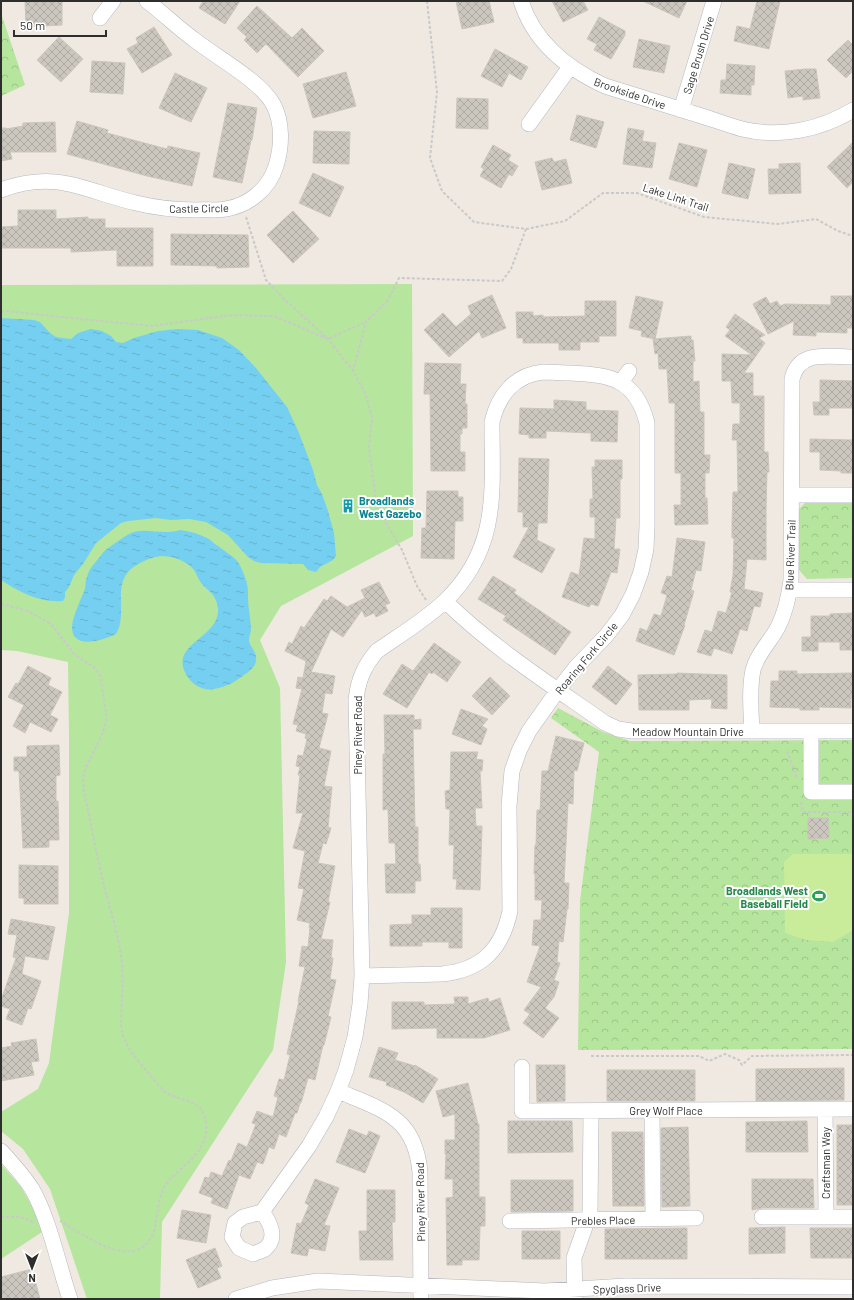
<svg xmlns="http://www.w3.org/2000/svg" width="854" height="1300" viewBox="0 0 854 1300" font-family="Barlow,sans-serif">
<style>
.grass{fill:#b6e59e}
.park{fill:url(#park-crowns)}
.pitch{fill:#c9ec9a}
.water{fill:url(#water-ripples)}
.building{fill:url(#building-cross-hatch);stroke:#cbc5ba}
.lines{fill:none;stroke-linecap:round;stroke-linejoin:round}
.minor-casing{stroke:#b4b7c1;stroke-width:16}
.path{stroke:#c9c9c9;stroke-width:2;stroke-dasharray:3 2;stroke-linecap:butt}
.minor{stroke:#fff;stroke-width:15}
.labels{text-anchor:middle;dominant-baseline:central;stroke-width:4;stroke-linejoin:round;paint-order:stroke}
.street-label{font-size:11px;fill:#2e2e2e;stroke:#fff}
.culture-label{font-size:11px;font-weight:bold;fill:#0d838f;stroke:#fff;text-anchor:start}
.leisure-label{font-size:11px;font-weight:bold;fill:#27864d;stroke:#fff;text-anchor:end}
</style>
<defs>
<pattern id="park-crowns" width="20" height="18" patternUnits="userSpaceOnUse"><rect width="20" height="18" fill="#b6e59e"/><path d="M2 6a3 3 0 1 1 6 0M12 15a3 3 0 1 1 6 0" fill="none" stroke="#9dc588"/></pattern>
<pattern id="water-ripples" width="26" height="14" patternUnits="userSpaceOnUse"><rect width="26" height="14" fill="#75cff0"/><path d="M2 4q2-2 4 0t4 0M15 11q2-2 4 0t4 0" fill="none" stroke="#66b2ce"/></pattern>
<pattern id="building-cross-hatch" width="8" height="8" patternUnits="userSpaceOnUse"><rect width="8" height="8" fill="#cbc7bf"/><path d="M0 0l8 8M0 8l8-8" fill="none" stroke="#afaba4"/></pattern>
</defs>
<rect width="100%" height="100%" fill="#efe9e1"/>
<path class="grass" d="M412,284L413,536L281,606L260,640L280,688L286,962L273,1050L162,1222L160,1299H87L50,1189L23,1149L1,1131V1112L38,1089L49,1063L69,913V737L68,662L17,651L1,650V285Z
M1,1164L21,1187L36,1213L42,1232L1,1259Z"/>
<path class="park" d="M1,13L25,85L1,96Z
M806,502H853V578L807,579L799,570V509Z
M558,708L603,732L630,741L853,740V1049L578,1050L580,901L599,752L551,718Z"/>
<path class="pitch" d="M793,854H853V930L833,942L806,940L785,933L784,862Z"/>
<path class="water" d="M1,318L34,320L40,322L50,333L56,337L62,338L71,339L78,333L91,329L102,331L111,336L116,342L123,343L134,338L158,331L178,329L198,330L222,338L239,350L256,368L287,407L299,433L313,470L317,485L322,494L328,511L334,533L336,556L333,560L320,567L316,572L308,570L303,564L261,563L254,561L248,557L228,535L206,522L189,519L171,520L156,518L128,521L121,523L96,543L83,564L74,575L69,587L65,592V597L63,601C40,603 19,592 1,580Z
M180,530C190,531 200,534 209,539C212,541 214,544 218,546C224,551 232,555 237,561C241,566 244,574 246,580C248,586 248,592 248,598C248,609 251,620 251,631C250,634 249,637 249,640C249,644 252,647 254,651C260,662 253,669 244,675C235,682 226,687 214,689C206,691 196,687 190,680C162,644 221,640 218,608C216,594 209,592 202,584C197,578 196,570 190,566C184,560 171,556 162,556C150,557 132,565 126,575C115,592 127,616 116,634C100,642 66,651 73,620C76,609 81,599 85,589C86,585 85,581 87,577C89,568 97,561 102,554C104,550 124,537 129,534C143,526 163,536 180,530Z"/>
<path class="building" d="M25,1H62V25L26,27Z
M203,1H240L225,24L199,8Z
M456,1H489L494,22L462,29Z
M552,1H583L588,10L563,22Z
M643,1H687L679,18Z
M757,1H780L769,49L734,41L737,26L750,29Z
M257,6L292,38L302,28L324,51L298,77L266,44L257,53L244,40L247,37L237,28Z
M599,17L625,31V35L611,59L594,50L597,44L587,39Z
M154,27L172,55L142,73L127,49L138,43L136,38Z
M59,37L83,59L61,82L37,60Z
M639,39L670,46L664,73L633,67Z
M848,40L853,45V71L846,78L827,60Z
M495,49L528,67L521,80L509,73L502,87L481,76Z
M92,61L125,63L123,94L90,92Z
M727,64L755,66L754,85H751V95L720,93L721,80H726Z
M805,69H816L820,98L803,100V96L788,98L785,71Z
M346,72L356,106L313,118L303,84Z
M175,73L207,88L191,122L159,108Z
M457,98L488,99V129L456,128Z
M228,103L257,108L252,140H251L242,183L213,177Z
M577,115L604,122L596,148L570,140Z
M77,121L108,130L107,133L167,149L168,146L200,153L192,186L147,176L67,154Z
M55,122L56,152H10L12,159L1,161V128H6V129L23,126V123Z
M628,128L644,131L642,141L656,143L652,168L623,164Z
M314,131L350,132L349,164L313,163Z
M853,142V182L847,188L827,167Z
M679,143L707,150L697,187L669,179Z
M493,145L511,155L508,160L518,166L512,176L509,174L501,188L480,176L484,169L481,167Z
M552,158L554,162L566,159L572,183L542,190L535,162Z
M729,163L755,169L748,199L722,193Z
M800,163L801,193L769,194L768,169H779V164Z
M313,173L344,187L330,217L299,203Z
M18,210H56V219L88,217V219H105V228H153V266H117V250L71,252V248H1V227L18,226Z
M293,211L319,239L293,263L267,235Z
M171,234L248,235L249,267L217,268V266L171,265Z
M492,295L506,328L482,338L479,331L449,357L424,330L443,313L456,327L471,314L468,306Z
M636,296L663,302L655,339L641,336L642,331L629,328Z
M831,296H853V328H847V333L816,332V336L793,335L794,321L768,334L753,304L766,297L770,304L777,301L780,306L785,304L831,305Z
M585,301H616V336H599V342H580V350H559V343H523V338H517L516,312H533V316L543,315V317L585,316Z
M735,314L765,335L759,338L765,343L744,373H753V396H764V452H768L769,472H767L766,510V560L747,559L744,589L763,593L760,607L754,606L747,631L740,629L732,654L714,648L711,656L697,652L705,630L712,632L718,611L726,613L732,592H730L733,575L734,538H732V523L733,492H738L737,440H732L733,424H740V403H732L731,381H722V354L752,355L725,336L730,330L726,327Z
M691,336V340H693L695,361H693V382L699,381L700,412H704V455H710L709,473H705V498H707L708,524L675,525L674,505H681V473H675V403H669L667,369H659L658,353L655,354L653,339Z
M425,363L461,364L460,384H466L465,404H467V428H462V434H460V452H465V471H431L430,394H424Z
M820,380L853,381V408H829V415H814L813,402H820Z
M554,400L586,402V410L618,411L617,442L591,441V433L546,431V438H529V435L519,434L520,408L554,409Z
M810,439L853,440V473H841V471L820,470V452H810Z
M519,458L549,459L547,523H538L537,540L555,549L542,573L513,557L529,527H523V512H518Z
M595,460H622V479H620V518H616L614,549H620L617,573L611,572L598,606L591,604L589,607L562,597L571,572L579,575L584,538L595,539V517H590V499H593L592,467H595Z
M427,491H458V497H463V521H455L454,559L421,558L422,528H426Z
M346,497L353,505L351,510L341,512Z
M677,538L705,542L701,571L696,570L691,590L694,591L684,625H685L674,655L636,641L640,628L647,631L654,614L661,616L667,595L661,593L667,576L672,577Z
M493,576L516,590L514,593L571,632L555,655L503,620L506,616L478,599Z
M379,582L390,603L385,605L388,611L376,617L374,613L365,617L362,610L343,637L331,629L311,672L335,676L332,694L325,693L322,713L328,714L319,748L331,751L324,786L332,787L328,827L331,828L326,844L323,843L318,863L335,866L328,902H330L321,939L333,940L331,958H333L330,979L336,980L328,1016L331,1017L324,1045H323L315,1080L308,1078L301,1103H300L297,1113H295L286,1137L279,1134L274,1149L269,1147L263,1164L257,1162L250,1179L239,1175L227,1209L211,1203L213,1198L199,1193L205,1177L209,1178L211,1172L222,1176L229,1160L231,1161L238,1143L247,1147L256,1124L252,1123L257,1111L273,1117L278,1097L274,1096L279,1079L284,1080L290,1055L287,1054L299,1001H298L305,967L299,966L302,946L308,947L310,928H309L310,923L297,920L304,889L298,888L305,851L293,848L303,813H296L300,775H298L300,767L296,766L298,755L303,756L307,739L305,738L306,734L296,731L298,725L293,724L302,689L296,688L298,677L303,678L306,661L285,651L289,642L292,644L301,626L304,628L324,599L327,601L331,596L347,607L365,598L361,590Z
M853,613V650H840V642H818V651H802V637H811V616H830V614Z
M434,643L461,662L447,682L433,672L432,674L429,672L407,708L383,694L402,664L413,671Z
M28,666L51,678L48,685L62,692L50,715L58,719L51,732L30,722L25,733L13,726L24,705L8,697L16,683L18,684Z
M608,666L632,684L616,705L592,687Z
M779,671H797V674L853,673V698H851V708L819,707V710H800V708L770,707L771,681H779Z
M677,673L727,675V709L711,708L712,699L689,700V710H639L638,675L677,674Z
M490,677L510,696L492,715L472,696Z
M461,709L488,719L482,726L487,729L481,745L452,734Z
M384,715H414V720L421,719V729H413L415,827H418V864H420L421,881H415V893H386L385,864H396L395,843H389L388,809L383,810V754H385Z
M556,736L584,743L577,771L574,770L573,804L568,803L564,883H569L568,909H567L563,942L559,941L557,962L560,963L554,980L559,982L554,997L545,1008L559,1018L543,1038L523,1023L530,1014L524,1010L541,987L527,982L540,946L532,945L534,920H541L542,900H535V874H534L535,845H536L537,810H540L542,771H548Z
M59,745L60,775L56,776V801H58L59,840H49V847L23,848L19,771H14V757H27V746Z
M451,752H478L476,759L483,760L482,771H480L482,808H475L476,826H482L480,890L456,889L457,879H453L454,845H449L450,809H446L445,791L450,790Z
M808,818H828L829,838L808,839Z
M19,865L58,866V904H24V898H19Z
M431,908H462V948H449V942H422V946H390V925L412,924V915H431Z
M11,919L55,927L48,960L25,956L22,974L41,981L31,1009L28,1008L22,1025L6,1019L10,1009L1,1006V1000L16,958L13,957L17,935L8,934Z
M454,997H468V1004L488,998L489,1002L500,998L510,1030L484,1038H437V1028L392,1029V1002H424V1005L455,1004Z
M36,1039L39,1061L31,1062L34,1075L1,1081V1048L12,1046L11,1043Z
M379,1047L398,1053L395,1060L415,1066V1065L438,1079L423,1103L404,1092L386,1085L387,1082L369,1077Z
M536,1065H565V1101L537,1102Z
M844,1068V1100L756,1101V1069Z
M607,1070H695V1101H607Z
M468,1083L478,1124H479V1197H485V1226H480L479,1260H462V1265H447L446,1198L453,1197V1179H445L446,1154H445V1140H455V1114L443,1117L436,1091Z
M508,1121H572L573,1152L508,1153Z
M807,1121L808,1152H746V1122Z
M837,1125H853V1205H837Z
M688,1127L690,1206L662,1207L661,1128Z
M349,1129L367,1136L369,1131L380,1136L365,1173L336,1162Z
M612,1132H643L644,1206H613Z
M315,1179L339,1188L324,1225L330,1226L325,1251L309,1248L307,1256L291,1253L297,1223L301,1224L309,1205L305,1203Z
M752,1179H813L814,1208H762L752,1210Z
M511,1180H573V1211L511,1212Z
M367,1190H395V1222H392L393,1260H360L359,1231H367Z
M182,1210L211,1215L206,1243L177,1238Z
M785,1227V1253L749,1254V1228Z
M687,1228V1259H605V1229Z
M810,1228H853V1258H811Z
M522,1231H560V1259H522Z
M215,1248L222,1266L217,1268L221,1278L198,1288L186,1260Z
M32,1269L40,1299H1V1277Z"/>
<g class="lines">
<g class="minor-casing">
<path id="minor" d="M521,1C534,42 568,69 605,86C634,95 663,104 692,113C709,118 725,124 742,129C780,138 820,130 853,110
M100,18L113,1
M681,110L714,1
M529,124L570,67
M1,190C22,182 47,179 69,184C92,189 113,198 136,203C156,208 176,210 196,210C206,209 216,211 226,209C249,205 269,189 276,166C282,147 283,122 273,104C260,81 218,58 196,41C179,29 164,14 147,1
M621,382L629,371
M792,495H853
M790,590H853
M445,601C493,648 551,685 605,723L618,729L632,731H853
M752,731C751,712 749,689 753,670C757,654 770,642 778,627C785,613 789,596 791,580L792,379C799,349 829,357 853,357
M811,731V792H853
M522,1067V1111L853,1109
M338,1091C383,1110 415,1117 420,1172L421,1299
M825,1109L826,1217
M652,1110L653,1219
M1,1151C12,1163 23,1175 32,1189C50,1221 58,1264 70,1299
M262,1212C270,1222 278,1238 265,1249C262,1251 257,1252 253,1254L239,1248L232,1237L235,1223L243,1217L262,1212L309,1146L326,1117L338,1091L346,1070L355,1037L360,1004L362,976L356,700C358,680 364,666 377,651C400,635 425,620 445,601C500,548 492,491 492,422C498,396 514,375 543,372C552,372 561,373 570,373C611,375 636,379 647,423V525L646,549L641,572L633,594L622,615L606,636L577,666L558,690L529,731L519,751L512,771L509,806L510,911C502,949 482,970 442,974L362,976
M762,1217H853
M510,1221L696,1218
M236,1299L272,1288L318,1281L545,1291L625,1286L853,1287
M575,1299L574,1258L586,1224L590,1215L591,1111"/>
</g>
<path class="path" d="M427,1L437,92L430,158L442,191L474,222L526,229L565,221L603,193H637L704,217L778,224L816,219L838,231L853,236
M1,39V48
M246,217L266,280L285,300L328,339L353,371
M1,312L7,311L62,317L152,326L232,315L274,316L328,339L366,322
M426,600L417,586L402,550L386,523L376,500L369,448L372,417L365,393L353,371L366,322L388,300L399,278L502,281L511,269L526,229
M1,604L28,611L51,624L74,654L95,668L100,675L106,712V721L102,735L86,767L83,778L84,791C91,824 97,857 105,890C111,912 118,934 121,956C123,970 123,984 122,999C122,1009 120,1022 122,1032C123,1037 126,1042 128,1047C129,1050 162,1090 165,1092C183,1103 204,1097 206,1125C209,1151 182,1165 168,1182C159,1191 159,1207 156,1219C155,1224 155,1229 153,1234C134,1274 85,1235 60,1221
M787,751L797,778
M801,802L803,812H853
M591,1056H699L709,1061L725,1054L739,1060L742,1065L752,1056L853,1055
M1,1217H20L33,1222"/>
<use href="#minor" class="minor"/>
</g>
<defs>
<g id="building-bare" transform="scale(1.08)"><path d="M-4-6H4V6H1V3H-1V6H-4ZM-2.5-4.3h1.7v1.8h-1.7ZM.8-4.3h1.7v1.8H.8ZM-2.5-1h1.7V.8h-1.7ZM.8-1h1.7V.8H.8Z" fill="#0f9aa8" stroke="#fff" stroke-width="2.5" paint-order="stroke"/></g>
<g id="stadium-bare" transform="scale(1.08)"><path d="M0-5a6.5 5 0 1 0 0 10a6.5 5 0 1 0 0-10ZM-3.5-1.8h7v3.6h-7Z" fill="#2e9e5b" stroke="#fff" stroke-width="2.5" paint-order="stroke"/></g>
</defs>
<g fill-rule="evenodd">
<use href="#building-bare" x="348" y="506"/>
<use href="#stadium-bare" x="819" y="896"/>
</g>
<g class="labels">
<g class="street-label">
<text transform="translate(698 55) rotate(-73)">Sage Brush Drive</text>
<text transform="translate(630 93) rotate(19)">Brookside Drive</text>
<text transform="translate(676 197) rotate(18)">Lake Link Trail</text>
<text transform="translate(199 208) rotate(-1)">Castle Circle</text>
<text transform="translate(790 555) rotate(-88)">Blue River Trail</text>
<text transform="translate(586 658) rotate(-50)">Roaring Fork Circle</text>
<text x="688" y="731">Meadow Mountain Drive</text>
<text transform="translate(357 735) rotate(-90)">Piney River Road</text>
<text x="666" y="1110">Grey Wolf Place</text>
<text transform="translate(825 1163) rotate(-90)">Craftsman Way</text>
<text transform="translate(420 1202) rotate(-91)">Piney River Road</text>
<text transform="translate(603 1220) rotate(-1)">Prebles Place</text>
<text transform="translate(627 1288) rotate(-2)">Spyglass Drive</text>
</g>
<g class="culture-label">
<text x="359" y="500">Broadlands<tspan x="359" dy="13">West Gazebo</tspan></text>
</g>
<g class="leisure-label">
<text x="808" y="890">Broadlands West<tspan x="808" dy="13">Baseball Field</tspan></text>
</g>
</g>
<rect width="854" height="1300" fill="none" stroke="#2e2e2e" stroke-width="4"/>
<g transform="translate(32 1268) rotate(180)" stroke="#ffffff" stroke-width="3" paint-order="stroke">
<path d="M0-3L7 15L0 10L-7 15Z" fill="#2e2e2e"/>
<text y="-6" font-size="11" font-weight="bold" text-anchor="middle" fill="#2e2e2e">N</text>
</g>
<path d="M14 30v6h92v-6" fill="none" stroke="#2e2e2e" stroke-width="2"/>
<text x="20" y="30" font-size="12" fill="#2e2e2e" stroke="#ffffff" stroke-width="3" paint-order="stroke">50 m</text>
</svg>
